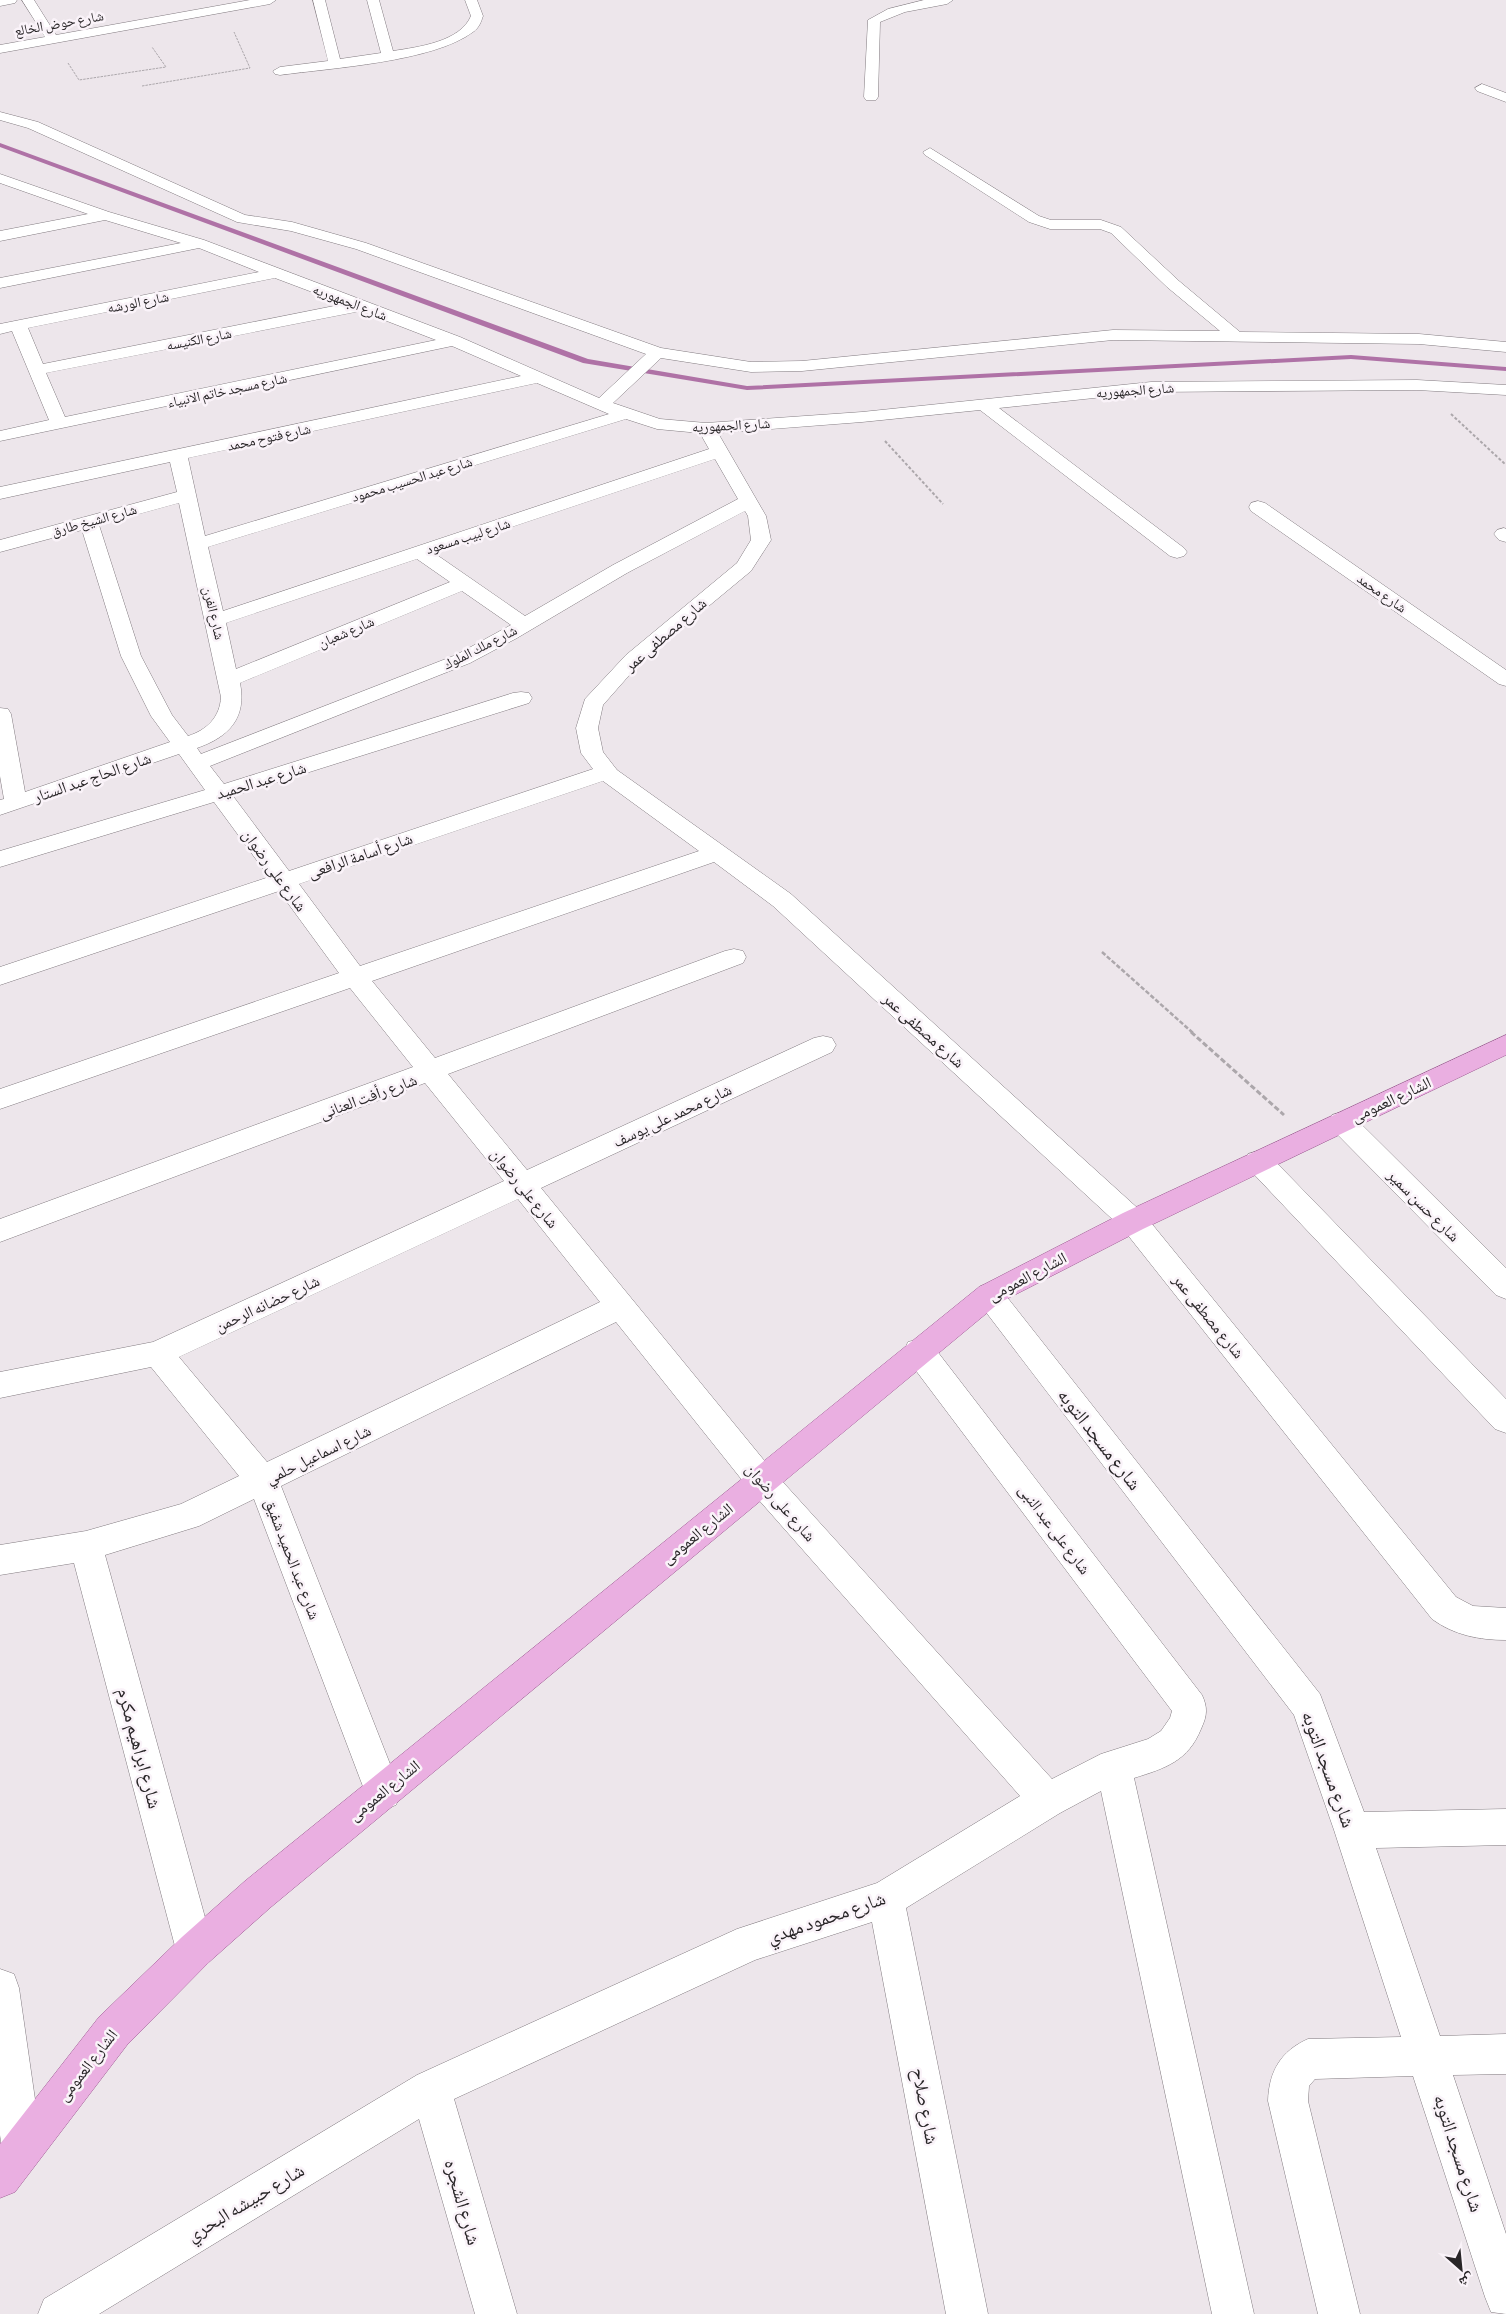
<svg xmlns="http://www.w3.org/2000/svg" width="1506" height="2314" viewBox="0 0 1506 2314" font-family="'Asap Condensed','Noto Naskh Arabic',sans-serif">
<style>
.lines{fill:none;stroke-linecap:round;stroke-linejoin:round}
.stream{fill:#af72a6;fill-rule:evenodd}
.minor-casing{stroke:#827b80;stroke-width:1}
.major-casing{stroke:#9d5c93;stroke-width:1}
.path-far3{stroke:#aca7ab;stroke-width:1;stroke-dasharray:2.5 1;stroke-linecap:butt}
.path-far2{stroke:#aca7ab;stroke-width:2;stroke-dasharray:3 2;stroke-linecap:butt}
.path-far1{stroke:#aca7ab;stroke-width:2.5;stroke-dasharray:4.5 2;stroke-linecap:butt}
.path{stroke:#aca7ab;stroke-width:3;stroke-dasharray:5.5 2.5;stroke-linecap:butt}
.minor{fill:#fff;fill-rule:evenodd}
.major{fill:#eaafe1;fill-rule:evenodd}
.labels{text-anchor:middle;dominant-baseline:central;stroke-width:5;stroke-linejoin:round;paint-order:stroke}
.far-street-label{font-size:14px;fill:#292628;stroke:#faf3f9}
.street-label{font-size:16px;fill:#292628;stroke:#faf3f9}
.near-street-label{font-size:19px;fill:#292628;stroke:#faf3f9}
</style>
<rect width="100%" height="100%" fill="#ede6eb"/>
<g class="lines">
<path class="stream" d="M0,143L588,359L747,386L1351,355L1506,367V371L1351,359L747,390L583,363L0,147Z"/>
<g class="minor-casing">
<path id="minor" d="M0,0H17L15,3L0,6Z
M22,0H34L56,35L250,0H276L270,4L0,53V45L45,37Z
M313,0H325L340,59L381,53L367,0H379L393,51C418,47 460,42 471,16L465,0H477L483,16C481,22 479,28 473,32C433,62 331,68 280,75L275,74L273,71L280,67L328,61Z
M924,0H953L947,4L905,12L880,22L878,97L876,100H866L864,97L868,20L888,9Z
M1482,84L1506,93V102L1477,91L1475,88Z
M0,112L38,122L245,215L292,222L366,243L661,348L751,362L802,361L1113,330L1220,331L1167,287L1111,233L1100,229H1050L1029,222L925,155L923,152L930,148L1039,216L1051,220H1101L1121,227L1179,281L1240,332L1419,334L1506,342V352L1419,344L1113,340L802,371L751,372L661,358L613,403L660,419L706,423L862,412L1151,382L1417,380L1506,385V395L1417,390L1151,392L999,408L1184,548L1187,552L1184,556L1177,558L1170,556L980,410L862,422L718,433L766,516L771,540L751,571L640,663L603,705L598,728L603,752L617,770L791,894L1143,1213L1456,1597L1473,1606L1506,1608V1640C1479,1640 1454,1635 1432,1619L1123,1229L773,906L714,862L372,981L435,1058L725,951L734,949L743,951L746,957L743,963L448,1074L527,1170L814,1038L823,1036L832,1038L836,1045L832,1052L541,1188L772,1470L1052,1779L1101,1754L1148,1739L1161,1731L1170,1718L1172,1711L908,1360L904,1351L908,1342L919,1339L930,1342L1202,1695C1208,1708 1207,1716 1201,1729C1188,1761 1166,1768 1134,1778L1254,2314H1212L1101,1791L1060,1813L906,1908L988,2314H946L872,1922L755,1960L454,2099L517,2314H475L419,2119L99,2314H38L44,2299L417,2075L737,1929L877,1883L1020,1796L750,1490L616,1322L281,1486L401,1792L396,1805L383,1810L370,1805L254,1499L199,1526L105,1555L214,1950L208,1963L195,1969L182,1963L176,1950L74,1563L0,1575V1545L86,1531L181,1504L239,1476L151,1367L0,1398V1372L153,1342L504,1181L425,1083L0,1242V1219L413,1067L350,988L0,1109V1089L339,973L279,891L0,985V967L269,877L214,802L0,867V851L205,790L179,754L0,815V800L4,799L0,776V708L8,709L11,714L25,792L170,742L151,716L121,656L82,530L0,552V540L177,492L170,462L0,499V487L521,376L452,346L0,441V431L49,420L12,331L0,334V324L259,272L199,248L0,288V278L181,243L105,220L0,241V231L88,214L0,183V174L109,212L204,240L460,337L599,398L646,354L356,249L291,231L237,222L28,128L0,120ZM275,278L344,304L43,364L28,328ZM361,311L436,340L65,417L46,373ZM537,383L609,414L205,536L188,458ZM626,419L657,429L700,433L709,449L223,611L208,547ZM715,459L738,499L613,565L525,616L434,553ZM179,503L221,697C220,717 207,730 188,736L172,715L141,656L99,525ZM745,511L748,516L751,540L737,563L626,655L585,699L576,728L581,753L593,769L289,871L233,796L529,703L532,698L529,693L521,692L513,693L224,784L210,766L470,663L517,638L627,573ZM417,559L450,582L236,669L226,623ZM462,591L511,625L456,655L201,754L197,748C229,737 247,718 240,683ZM603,781L699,851L360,966L299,884ZM518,1199L600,1302L267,1462L179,1357Z
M1258,501L1265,503L1506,670V686L1499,684L1251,511L1249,507L1251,503Z
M1504,528L1506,529V542L1499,540L1494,534L1497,530Z
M1342,1112L1352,1115L1506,1268V1299L1496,1295L1332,1129L1328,1122L1332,1115Z
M1258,1151L1268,1154L1506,1399V1433L1495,1429L1248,1168L1244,1161L1248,1154Z
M989,1283L999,1287L1320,1694L1364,1812L1506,1809V1845L1376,1848L1440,2036L1506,2034V2074L1453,2075L1506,2234V2314L1491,2312L1485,2297L1413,2076L1315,2079L1309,2086L1308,2101L1360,2314H1318L1268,2101C1269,2071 1281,2051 1308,2039L1401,2037L1334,1830L1294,1715L979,1303L974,1295L979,1287Z
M0,1969L14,1974L19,1988L42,2148L36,2162L22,2168L8,2162L2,2148L0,2135Z"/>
</g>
<g class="major-casing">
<path id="major" d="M1506,1035V1055L1143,1229L999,1303L271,1907L208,1963L127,2045L15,2192L0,2198V2144L99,2017L182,1937L245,1881L979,1287L1123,1213Z"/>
</g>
<path class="path-far3" d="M68,63L79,80L166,67L152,47
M142,86L250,68L234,32"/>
<path class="path-far2" d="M1451,414L1506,465
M885,441L943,504"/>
<path class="path-far1" d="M1102,952L1193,1033"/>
<path class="path" d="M1191,1032L1284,1115"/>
<use href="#minor" class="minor"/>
<use href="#major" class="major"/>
</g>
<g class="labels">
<g class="far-street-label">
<text transform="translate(59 23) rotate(-10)">شارع حوض الخالع</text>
<text transform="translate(138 302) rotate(-11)">شارع الورشه</text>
<text transform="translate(350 302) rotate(21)">شارع الجمهوريه</text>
<text transform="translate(199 339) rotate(-11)">شارع الكنيسه</text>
<text transform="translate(227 390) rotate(-12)">شارع مسجد خاتم الانبياء</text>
<text transform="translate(1135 390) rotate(-4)">شارع الجمهوريه</text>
<text transform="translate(731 425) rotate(-3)">شارع الجمهوريه</text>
<text transform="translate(269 437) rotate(-12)">شارع فتوح محمد</text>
<text transform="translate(412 479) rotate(-17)">شارع عبد الحسيب محمود</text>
<text transform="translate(94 520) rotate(-15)">شارع الشيخ طارق</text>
<text transform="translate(468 536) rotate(-18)">شارع لبيب مسعود</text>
<text transform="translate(1382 593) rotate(35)">شارع محمد</text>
<text transform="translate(214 613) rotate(77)">شارع الفرن</text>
<text transform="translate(346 632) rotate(-23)">شارع شعبان</text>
<text transform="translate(480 647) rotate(-27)">شارع ملك الملوك</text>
</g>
<g class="street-label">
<text transform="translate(665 634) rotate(-41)">شارع مصطفى عمر</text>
<text transform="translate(92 777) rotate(-19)">شارع الحاج عبد الستار</text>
<text transform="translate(261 780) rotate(-17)">شارع عبد الحميد</text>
<text transform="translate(360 855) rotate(-19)">شارع أسامة الرافعى</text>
<text transform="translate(275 870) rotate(54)">شارع على رضوان</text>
<text transform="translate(924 1030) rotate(42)">شارع مصطفى عمر</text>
<text transform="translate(368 1096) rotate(-20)">شارع رأفت العنانى</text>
<text transform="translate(1391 1099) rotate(-25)">الشارع العمومى</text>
<text transform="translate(672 1115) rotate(-25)">شارع محمد على يوسف</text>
<text transform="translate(525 1188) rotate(51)">شارع على رضوان</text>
<text transform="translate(1424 1205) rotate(45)">شارع حسن سمير</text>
<text transform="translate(1027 1276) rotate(-28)">الشارع العمومى</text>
<text transform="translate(267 1303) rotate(-25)">شارع حضانه الرحمن</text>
<text transform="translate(1209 1316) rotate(51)">شارع مصطفى عمر</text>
<text transform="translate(318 1454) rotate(-26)">شارع اسماعيل حلمي</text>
<text transform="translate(781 1502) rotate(49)">شارع على رضوان</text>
<text transform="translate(1055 1529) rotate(53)">شارع على عبد النبى</text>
<text transform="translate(697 1533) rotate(-39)">الشارع العمومى</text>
<text transform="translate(293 1559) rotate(69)">شارع عبد الحميد شفيق</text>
<text transform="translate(384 1790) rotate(-39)">الشارع العمومى</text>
<text transform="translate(87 2065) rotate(-52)">الشارع العمومى</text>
</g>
<g class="near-street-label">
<text transform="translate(1100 1439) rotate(52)">شارع مسجد التوبه</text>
<text transform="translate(140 1748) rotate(75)">شارع ابراهيم مكرم</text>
<text transform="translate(1329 1769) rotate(70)">شارع مسجد التوبه</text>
<text transform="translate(826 1917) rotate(-19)">شارع محمود مهدي</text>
<text transform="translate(926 2106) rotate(79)">شارع صلاح</text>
<text transform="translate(1459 2153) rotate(72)">شارع مسجد التوبه</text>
<text transform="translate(245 2202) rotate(-31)">شارع حبيشه البحري</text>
<text transform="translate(463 2202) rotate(74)">شارع الشجره</text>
</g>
</g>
<g transform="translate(1461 2269) rotate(153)" stroke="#faf3f9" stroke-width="4" paint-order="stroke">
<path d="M0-4L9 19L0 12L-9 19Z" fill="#292628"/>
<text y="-8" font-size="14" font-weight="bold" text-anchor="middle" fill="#292628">ش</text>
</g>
</svg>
